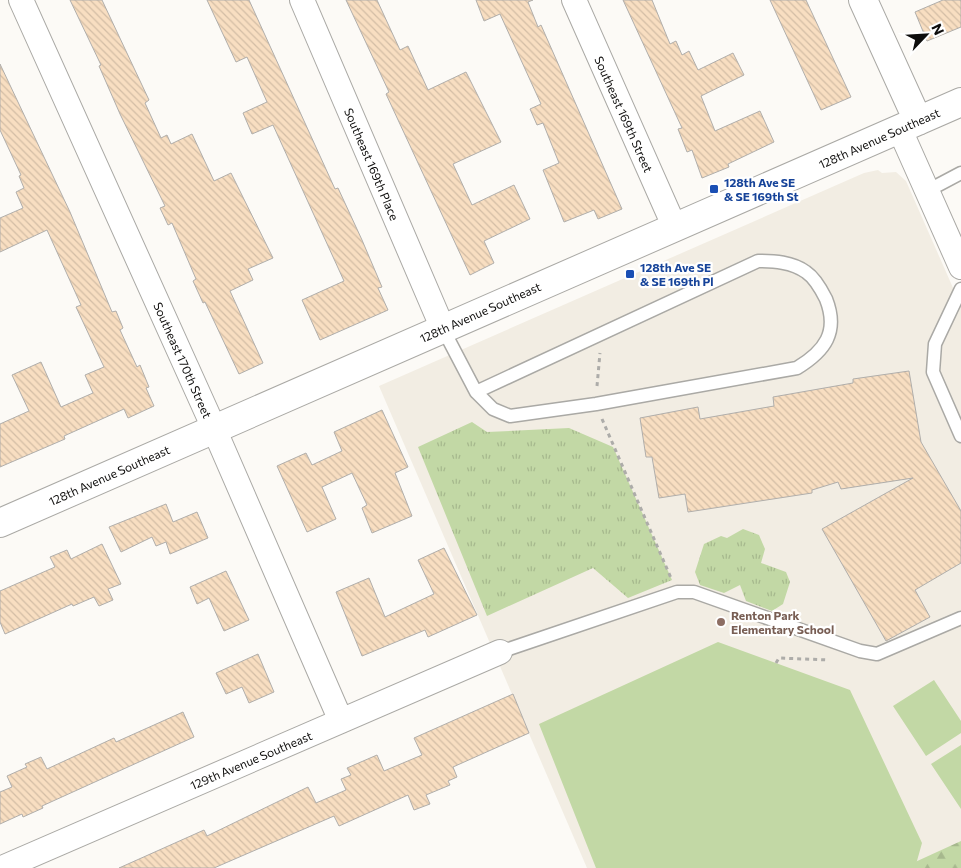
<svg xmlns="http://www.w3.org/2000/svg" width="961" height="868" viewBox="0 0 961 868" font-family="Commissioner,sans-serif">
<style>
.built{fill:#f2ede3}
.grass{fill:url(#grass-tufts)}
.forest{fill:url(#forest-firs)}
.garden{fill:#c2d8a5}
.building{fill:url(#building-back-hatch);stroke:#b0aeab}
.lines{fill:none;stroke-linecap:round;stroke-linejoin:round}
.service-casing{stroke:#aaa9a5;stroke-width:15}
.minor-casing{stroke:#aaa9a5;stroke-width:26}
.tertiary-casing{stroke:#aaa9a5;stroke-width:30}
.path{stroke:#adaca9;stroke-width:3;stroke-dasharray:4 4;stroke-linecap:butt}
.service{stroke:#fff;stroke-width:12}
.minor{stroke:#fff;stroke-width:24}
.tertiary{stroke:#fff;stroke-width:28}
.transit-dot{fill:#1a4fb4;stroke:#fff;stroke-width:2}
.education-dot{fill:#8d6e63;stroke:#fff;stroke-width:2}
.labels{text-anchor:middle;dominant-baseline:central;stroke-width:4.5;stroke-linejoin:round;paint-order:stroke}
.street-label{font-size:12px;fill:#0e0d0c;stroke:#fff}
.transit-label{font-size:12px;font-weight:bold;fill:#164399;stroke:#fff;text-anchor:start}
.education-label{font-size:12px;font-weight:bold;fill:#785e54;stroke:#fff;text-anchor:start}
</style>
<defs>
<pattern id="grass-tufts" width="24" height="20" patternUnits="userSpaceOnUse" patternTransform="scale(1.25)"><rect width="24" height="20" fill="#c2d8a5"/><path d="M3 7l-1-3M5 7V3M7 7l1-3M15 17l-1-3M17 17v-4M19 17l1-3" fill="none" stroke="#a6b88d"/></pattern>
<pattern id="forest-firs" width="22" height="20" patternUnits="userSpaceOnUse" patternTransform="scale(1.25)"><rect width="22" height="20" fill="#c2d8a5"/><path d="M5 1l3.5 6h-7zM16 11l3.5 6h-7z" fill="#a6b88d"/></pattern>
<pattern id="building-back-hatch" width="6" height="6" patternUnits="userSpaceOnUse" patternTransform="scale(1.25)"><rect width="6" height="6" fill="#f8dec1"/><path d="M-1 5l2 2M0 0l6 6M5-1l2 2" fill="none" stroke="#d3bda5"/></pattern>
</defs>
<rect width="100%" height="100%" fill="#fcfaf6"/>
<path class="built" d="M878,170L882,173L896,172L906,181L961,306V857L935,868H587L379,386L864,173Z"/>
<path class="grass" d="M472,422L487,432L569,428L613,447L672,580L628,598L593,568L487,616L418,447Z
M743,529L759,535L765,549L761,563L786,572L790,582L783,604L772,611L746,601L740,585L724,593L700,585L695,572L704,544L721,536L727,538Z"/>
<path class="forest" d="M961,841V868H902Z"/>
<path class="garden" d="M718,642L850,690L922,843L915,868H596L539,724Z
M934,680L961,721V733L926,756L893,706Z
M961,745V809L931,764Z"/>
<path class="building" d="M70,0H102L149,100L145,103L161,138L167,135L171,144L192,134L214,181L231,173L273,258L248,269L253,280L230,291L263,363L239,374L205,302L203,303L193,281L196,279L172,223L168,225L160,208L165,206L120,114L99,66L101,65Z
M207,0H249L335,189L338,188L362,240L382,287L378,288L388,310L320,340L302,300L344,281L273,125L252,134L243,113L267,102L247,57L236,62Z
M346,0H377L400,50L408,46L428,90L466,72L501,142L453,164L472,205L514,185L530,219L484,241L494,263L470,275L386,94L389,92Z
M476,0H533L528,2L538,27L541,25L622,209L598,219L594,210L564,222L543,170L559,163L543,123L537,125L530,109L541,104L500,14L484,21Z
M623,0H652L670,44L676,41L682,55L689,51L698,70L733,53L744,75L701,96L715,131L760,111L774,142L728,164L729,167L702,178L692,150L687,152L678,129L682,128Z
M770,0H806L851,97L821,110Z
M943,0H961V27L927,41L915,12Z
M0,64L70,212L112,312L116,311L123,328L120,330L137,367L140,365L149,387L146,388L154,406L128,418L124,409L64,436L65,439L0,467V424L29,411L12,375L41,362L61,407L93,393L85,375L104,367L76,307L81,305L47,230L0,252V218L23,208L16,192L24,188L19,176L21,175L0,130Z
M909,371L921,442L961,511V563L915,590L930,617L886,641L822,529L913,478L841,489L838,482L812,490V493L688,512L685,494L659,498L652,457H646L640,418L698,407L700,419L774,406L773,397L853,383V379Z
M382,410L408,467L395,473L412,516L372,533L362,508L367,505L352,473L322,487L336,519L307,532L277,466L306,453L312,465L342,451L334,432Z
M166,504L173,522L197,512L208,538L170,554L166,542L156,546L152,537L121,552L109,527Z
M102,544L121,584L108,589L113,600L99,606L94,597L73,606L72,604L5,634L0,622V591L55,567L50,557L67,550L71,559Z
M444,548L477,615L428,637L425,630L362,656L336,592L369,578L385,617L434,594L418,560Z
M226,571L249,620L224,631L209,598L197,604L190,587Z
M258,654L274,692L249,703L242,687L226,694L216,673Z
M513,694L529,733L453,767L457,777L448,781L450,785L426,795L430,804L414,810L408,795L339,826L334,816L214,868H119L204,830L207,836L308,787L316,803L346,790L341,779L351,775L347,768L377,755L384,771L422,755L414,738Z
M183,712L194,737L42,806L43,808L23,817L22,814L0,824V792L12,787L7,776L27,767L25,764L41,757L47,769L114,738L116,742Z"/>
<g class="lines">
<g class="service-casing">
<path id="service" d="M927,191L961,173
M961,289L935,344L933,372L961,436
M443,329L476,392L493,409L510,416L596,404L797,368C825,351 839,332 826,299C821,289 815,278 806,272C792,262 774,261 758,261L476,392
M500,652L677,592H694L860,651L877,654L961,618"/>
</g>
<g class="minor-casing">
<path id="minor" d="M21,0L208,415L341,721
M302,0L443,329
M574,0L675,228
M900,130L961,267
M2,868L500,652"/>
</g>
<g class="tertiary-casing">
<path id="tertiary" d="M863,0L918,121
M0,523L961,102"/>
</g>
<path class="path" d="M597,386L600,353
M602,419L671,578
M776,663L779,658L829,660"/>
<use href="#service" class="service"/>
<use href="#minor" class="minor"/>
<use href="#tertiary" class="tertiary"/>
</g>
<g class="transit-dot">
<rect x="709" y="184" width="10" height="10" rx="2.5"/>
<rect x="625" y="269" width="10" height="10" rx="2.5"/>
</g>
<circle class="education-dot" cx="721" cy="622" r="5"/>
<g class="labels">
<g class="street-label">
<text transform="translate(624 114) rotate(66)">Southeast 169th Street</text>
<text transform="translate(879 138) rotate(-24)">128th Avenue Southeast</text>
<text transform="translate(372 164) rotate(67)">Southeast 169th Place</text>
<text transform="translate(480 312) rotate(-24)">128th Avenue Southeast</text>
<text transform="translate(183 360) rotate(66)">Southeast 170th Street</text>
<text transform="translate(109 475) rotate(-24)">128th Avenue Southeast</text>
<text transform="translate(251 760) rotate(-23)">129th Avenue Southeast</text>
</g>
<g class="transit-label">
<text x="724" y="182">128th Ave SE<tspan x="724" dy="14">&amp; SE 169th St</tspan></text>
<text x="640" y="267">128th Ave SE<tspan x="640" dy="14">&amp; SE 169th Pl</tspan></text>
</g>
<g class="education-label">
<text x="731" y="615">Renton Park<tspan x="731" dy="14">Elementary School</tspan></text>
</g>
</g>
<g transform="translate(926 35) rotate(65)" stroke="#ffffff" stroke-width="4" paint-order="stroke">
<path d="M0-4L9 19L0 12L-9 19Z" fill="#0e0d0c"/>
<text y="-8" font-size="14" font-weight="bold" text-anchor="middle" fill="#0e0d0c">N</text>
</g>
</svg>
